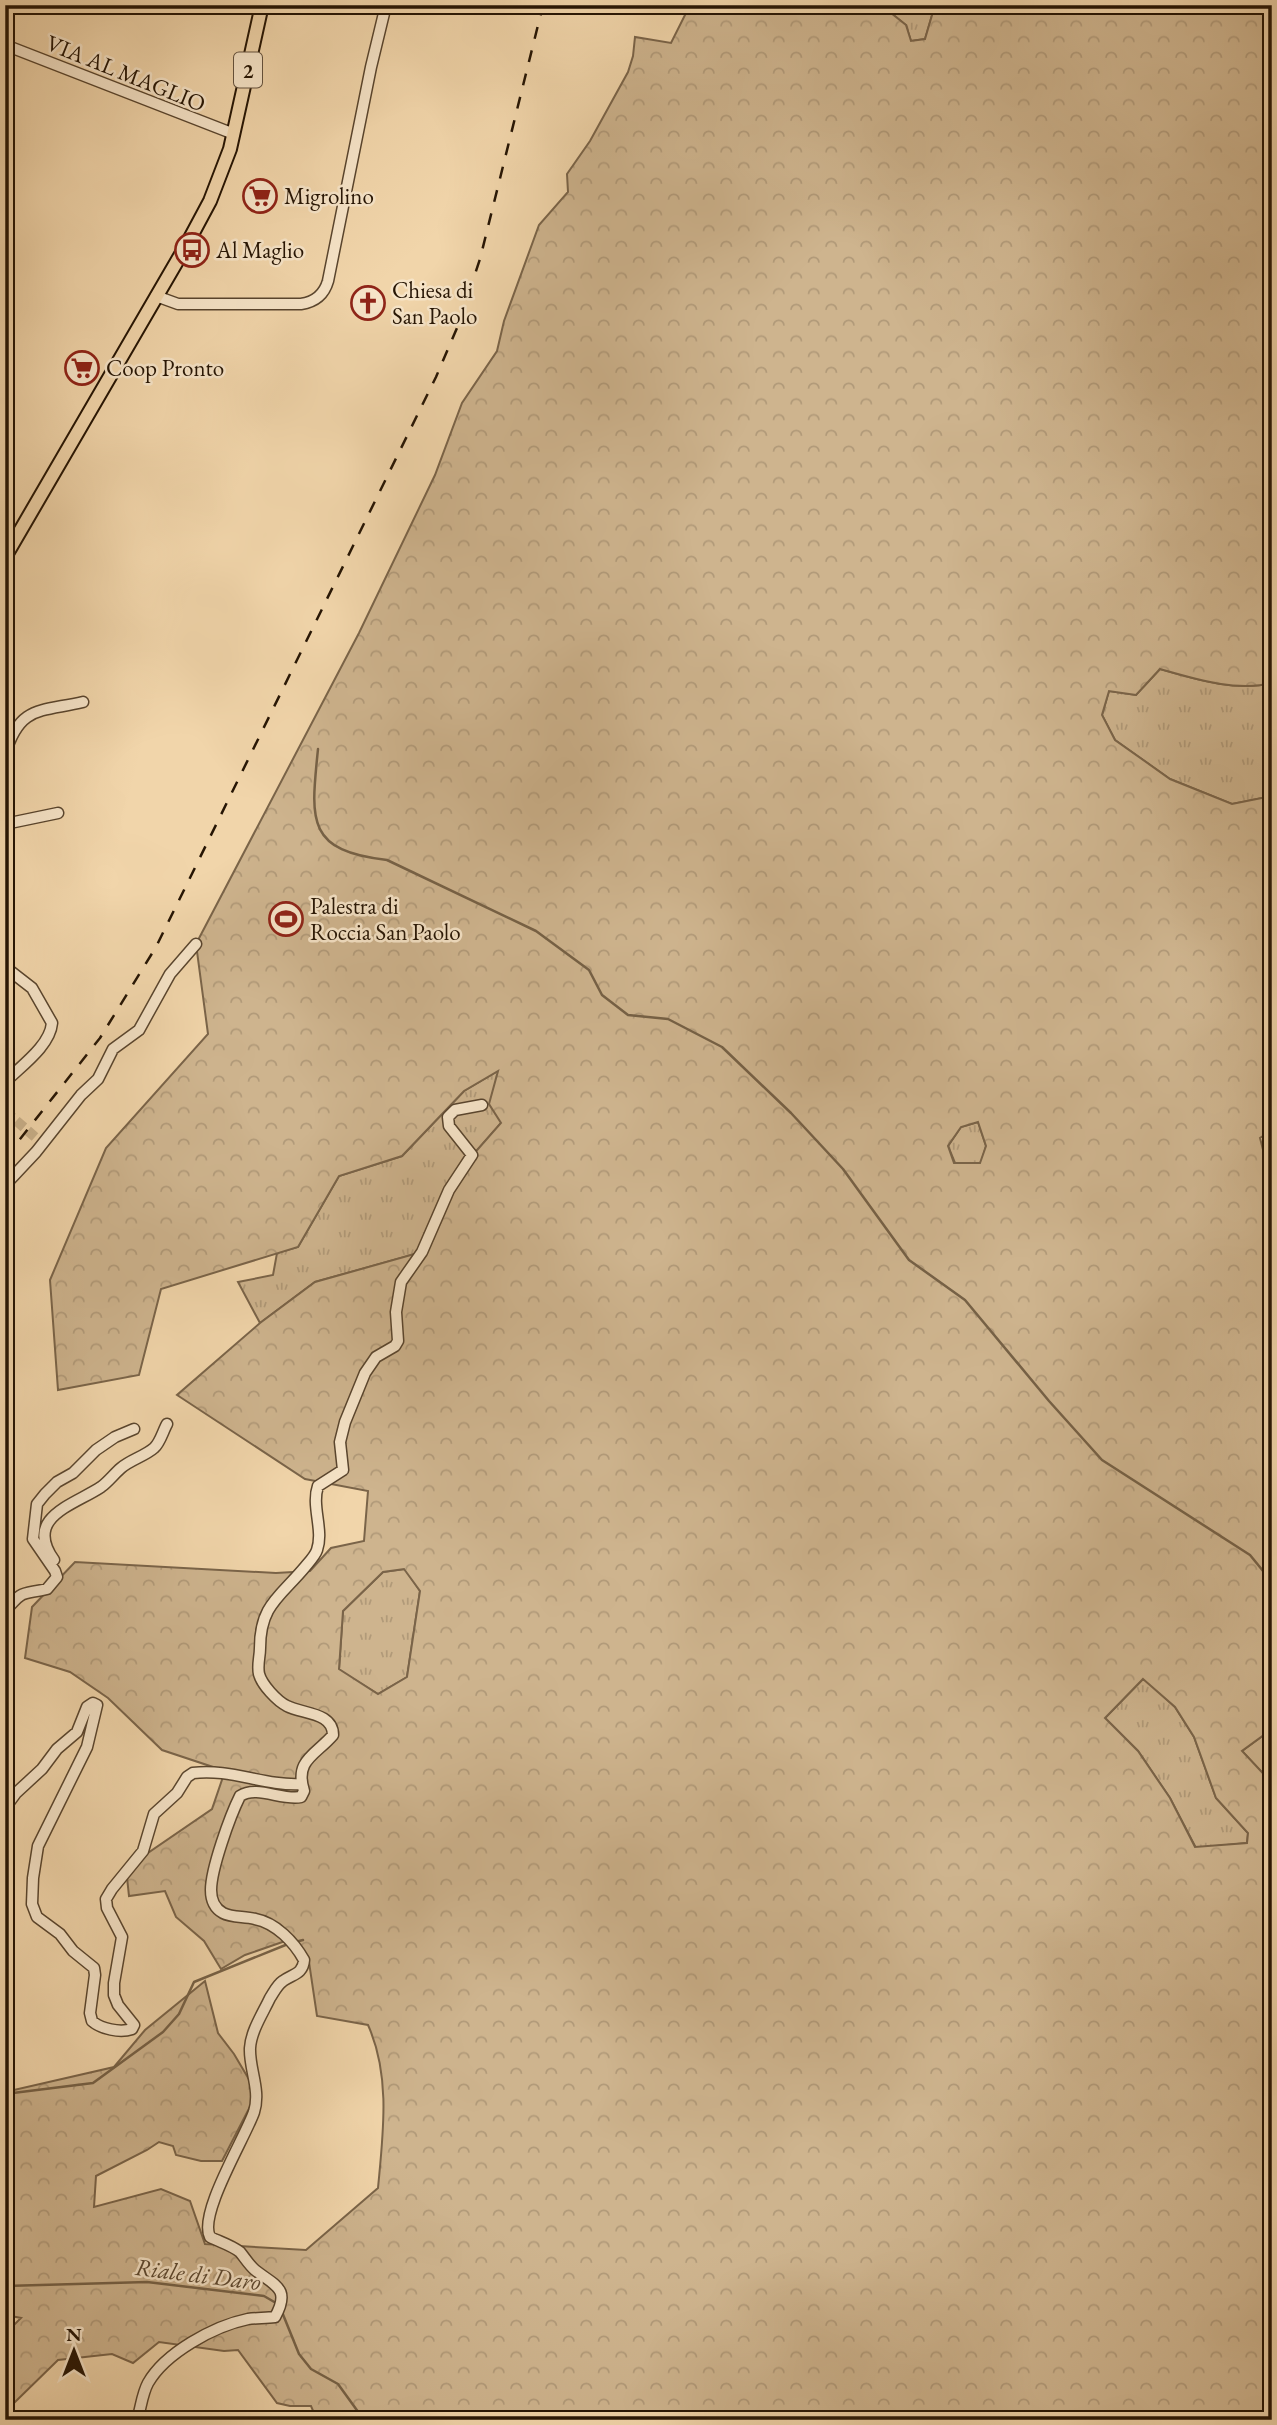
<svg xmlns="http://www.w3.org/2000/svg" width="1277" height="2425" viewBox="0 0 1277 2425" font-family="'EB Garamond',serif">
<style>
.grass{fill:url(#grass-tufts);stroke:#7a6449;stroke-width:2}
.forest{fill:url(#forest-crowns);stroke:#7a6449;stroke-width:2;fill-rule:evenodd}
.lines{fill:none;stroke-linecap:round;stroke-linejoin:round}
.stream{stroke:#766146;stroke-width:2.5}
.minor-tunnel{stroke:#c8af89;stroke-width:10;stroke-dasharray:10 5;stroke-linecap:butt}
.minor-casing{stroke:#59452e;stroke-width:13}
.major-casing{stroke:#261504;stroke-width:16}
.minor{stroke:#f6e4c8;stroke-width:10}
.major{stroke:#f1d5aa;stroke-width:12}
.rail{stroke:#261504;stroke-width:2.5;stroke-dasharray:12 12;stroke-linecap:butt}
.labels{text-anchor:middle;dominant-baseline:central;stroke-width:5;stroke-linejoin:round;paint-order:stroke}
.shield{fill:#f6e4c8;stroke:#64533f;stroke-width:2}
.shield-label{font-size:21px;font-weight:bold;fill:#261504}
.street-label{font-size:23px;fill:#261504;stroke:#f6e4c8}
.poi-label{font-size:23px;fill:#261504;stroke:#f6e4c8;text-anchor:start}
.water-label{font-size:24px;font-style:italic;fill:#5c4830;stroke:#f6e4c8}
</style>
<defs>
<pattern id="grass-tufts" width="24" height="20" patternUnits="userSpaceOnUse" patternTransform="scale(1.75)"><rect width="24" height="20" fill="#ceb48e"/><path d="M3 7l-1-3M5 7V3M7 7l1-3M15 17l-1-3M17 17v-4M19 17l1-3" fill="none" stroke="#b19a79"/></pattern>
<pattern id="forest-crowns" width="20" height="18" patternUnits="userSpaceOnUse" patternTransform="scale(1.75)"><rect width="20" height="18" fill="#ceb48e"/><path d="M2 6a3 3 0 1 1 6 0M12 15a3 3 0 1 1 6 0" fill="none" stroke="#b19a79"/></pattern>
</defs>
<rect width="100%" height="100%" fill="#f1d5aa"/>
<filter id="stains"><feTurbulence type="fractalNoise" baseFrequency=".00286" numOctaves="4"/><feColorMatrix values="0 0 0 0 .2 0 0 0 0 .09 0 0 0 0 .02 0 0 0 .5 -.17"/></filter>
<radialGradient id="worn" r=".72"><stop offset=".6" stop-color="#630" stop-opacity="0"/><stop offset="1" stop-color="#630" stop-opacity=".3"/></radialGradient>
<path class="grass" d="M881,5H935L925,39L911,41L906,25Z
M1160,669C1195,679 1236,692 1272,683V796L1232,804L1170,779L1115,740L1102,715L1109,691L1136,695Z
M498,1071L501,1123L471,1157L422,1252L315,1282L260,1323L238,1282L273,1275L277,1253L298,1247L339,1176L402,1156L464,1091Z
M978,1122L986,1146L981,1163H955L948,1146L961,1127Z
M405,1569L420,1591L407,1677L378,1694L339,1670L343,1611L383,1572Z
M1144,1678L1175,1707L1194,1737L1216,1798L1248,1833L1247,1843L1196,1848L1170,1798L1138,1751L1105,1718Z
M1272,1729V1783L1242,1751Z"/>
<path class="forest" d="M690,5H881L906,25L911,41L925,39L935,5H1272V683C1236,692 1195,679 1160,669L1136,695L1109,691L1102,715L1115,740L1170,779L1232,804L1272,796V1130L1260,1138L1272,1185V1729L1242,1751L1272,1783V2420H317L311,2406H290L277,2403L238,2350L224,2351L159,2342L133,2363L112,2354L58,2360L14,2403L12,2420H5V2334L21,2318L5,2315V2092L114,2067L145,2030L205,1981L218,2033L234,2054L257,2093L222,2161H201L176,2155L173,2146L159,2142L147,2150L96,2176L94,2207L161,2189L190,2201L205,2244L306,2250L378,2188C383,2134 391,2076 368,2025L317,2016L309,1962L294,1938L245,1955L221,1969L204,1941L176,1917L165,1891L129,1896L126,1868L212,1809L225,1771L162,1750L108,1698L70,1672L25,1658L32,1607L75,1562L276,1573L310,1571L331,1548L364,1541L368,1491L305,1479L177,1395L260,1323L315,1282L422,1252L471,1157L501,1123L489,1104L498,1071L464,1091L402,1156L339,1176L298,1247L161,1289L139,1375L58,1390L50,1280L106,1148L208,1034L196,944L359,633L435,475L462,403L497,351L504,321L539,225L568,192L567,174L590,141L628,72L633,56L635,37L671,43ZM978,1122L986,1146L980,1163H954L948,1146L961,1127ZM404,1569L420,1591L407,1677L378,1694L339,1669L343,1611L383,1572ZM1143,1679L1175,1707L1194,1737L1216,1798L1248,1833L1247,1843L1195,1847L1170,1798L1138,1751L1105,1718Z"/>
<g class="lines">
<path class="stream" d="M318,749C311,819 305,851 387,860L536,931L589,970L602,995L628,1015L668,1019L722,1047L791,1113L843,1169L909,1260L965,1300L1049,1401L1102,1460L1250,1555L1272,1582
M295,1942L303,1940
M5,2094L93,2083L163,2032L179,2014L194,1982L288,1944
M5,2286L147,2282L264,2296L276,2303
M282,2312L299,2354L311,2369L338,2384L364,2420"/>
<path class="minor-tunnel" d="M5,1111L35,1137"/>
<g class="minor-casing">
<path id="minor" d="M5,45L234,134
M156,296L178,304H301C315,302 324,295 328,281L371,67L386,5
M5,754C20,705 40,712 83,702
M5,824L58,813
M5,967L32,988L52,1023C50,1046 21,1066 5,1082
M5,1185L36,1152L81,1095L98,1079L113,1049L139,1030L170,974L196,944
M54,1560C23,1517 74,1505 101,1487C108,1482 114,1474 121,1468C130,1460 145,1456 154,1448C160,1443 163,1431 167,1424
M5,1611C24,1589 21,1595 47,1589L57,1577L55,1571L33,1539L37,1504L45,1494L57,1482L73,1473L96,1450L115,1437L134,1429
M5,1808L16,1793L42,1769L57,1749L77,1732L87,1707L93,1703L97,1705L87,1747L38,1846L33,1878L32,1904L37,1917L60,1934L73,1951L94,1968L95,1975L90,2013L92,2021C101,2029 120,2033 132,2029L134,2025L118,2005L114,1995V1983L122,1937L107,1908L106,1899L112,1889L143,1851L154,1814L177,1793L187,1777L193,1773C230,1768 264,1786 301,1784
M137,2420C141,2408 142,2394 148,2383C165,2353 214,2326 248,2319C257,2318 266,2318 275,2317C291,2288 275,2286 255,2270C249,2265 245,2258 240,2252C231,2245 220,2242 210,2237C198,2214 245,2138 254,2112C261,2090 249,2069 250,2048C251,2031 263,2013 270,1998C274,1992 277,1985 283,1981C293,1974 303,1974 304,1960C294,1942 276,1923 255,1919C245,1916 232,1918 223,1913C214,1908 211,1900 211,1890C211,1869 230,1816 240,1796C257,1785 282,1801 301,1797L304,1791C294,1760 316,1755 333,1735C333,1712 302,1714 287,1706C277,1701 262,1685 259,1674C257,1665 260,1657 260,1648C260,1605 280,1597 305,1567C309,1562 315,1556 317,1550C324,1530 311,1506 318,1486L343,1470L340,1442L345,1422L365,1373L376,1357L395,1346L398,1341L396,1312L401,1282L422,1252L449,1190L472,1155L449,1126L448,1117L455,1110L482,1105"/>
</g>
<g class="major-casing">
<path id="major" d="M5,557L187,244L210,201L230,149L262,5"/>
</g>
<use href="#minor" class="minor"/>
<use href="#major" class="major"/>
<path class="rail" d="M5,1158L100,1038L156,947L436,377L457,328L480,259L543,5"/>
</g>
<defs>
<g id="supermarket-ring" transform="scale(1.75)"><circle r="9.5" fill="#f6e4c8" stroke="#8f2418" stroke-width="1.5"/><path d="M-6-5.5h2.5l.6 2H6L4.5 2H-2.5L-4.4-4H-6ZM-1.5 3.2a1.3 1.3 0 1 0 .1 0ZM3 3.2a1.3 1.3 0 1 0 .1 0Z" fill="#8f2418"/></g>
<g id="bus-ring" transform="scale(1.75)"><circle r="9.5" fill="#f6e4c8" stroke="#8f2418" stroke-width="1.5"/><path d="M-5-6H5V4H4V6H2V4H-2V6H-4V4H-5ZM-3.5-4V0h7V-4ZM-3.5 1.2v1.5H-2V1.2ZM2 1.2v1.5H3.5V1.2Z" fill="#8f2418"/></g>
<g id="church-ring" transform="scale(1.75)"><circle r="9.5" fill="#f6e4c8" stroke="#8f2418" stroke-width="1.5"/><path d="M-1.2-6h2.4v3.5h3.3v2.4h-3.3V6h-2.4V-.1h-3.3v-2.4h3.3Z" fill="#8f2418"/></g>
<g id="stadium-ring" transform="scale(1.75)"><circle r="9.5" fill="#f6e4c8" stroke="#8f2418" stroke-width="1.5"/><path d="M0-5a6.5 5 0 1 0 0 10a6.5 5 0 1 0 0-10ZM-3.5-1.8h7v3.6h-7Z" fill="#8f2418"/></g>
</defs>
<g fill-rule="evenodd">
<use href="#supermarket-ring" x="260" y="196"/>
<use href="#bus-ring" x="192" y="250"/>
<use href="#church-ring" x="368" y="303"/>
<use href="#supermarket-ring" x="82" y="368"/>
<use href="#stadium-ring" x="286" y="919"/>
</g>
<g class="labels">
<rect class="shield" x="234" y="52.5" width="28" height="35" rx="5"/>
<g class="shield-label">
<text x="248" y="70">2</text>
</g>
<g class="street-label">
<text transform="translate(126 73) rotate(22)">VIA AL MAGLIO</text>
</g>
<g class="poi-label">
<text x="284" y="196">Migrolino</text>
<text x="216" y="250">Al Maglio</text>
<text x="392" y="290">Chiesa di<tspan x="392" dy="26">San Paolo</tspan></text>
<text x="106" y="368">Coop Pronto</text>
<text x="310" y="906">Palestra di<tspan x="310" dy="26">Roccia San Paolo</tspan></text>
</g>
<g class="water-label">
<text transform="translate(198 2274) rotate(7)">Riale di Daro</text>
</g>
</g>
<rect width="1277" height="2425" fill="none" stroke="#f1d5aa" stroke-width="28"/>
<rect x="7" y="7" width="1263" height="2411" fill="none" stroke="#261504" stroke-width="3.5"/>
<rect x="14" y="14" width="1249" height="2397" fill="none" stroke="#261504" stroke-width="2"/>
<g transform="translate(74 2351)" stroke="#f6e4c8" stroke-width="5" paint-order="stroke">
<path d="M0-5L12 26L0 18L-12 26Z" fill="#261504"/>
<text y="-10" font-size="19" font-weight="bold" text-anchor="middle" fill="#261504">N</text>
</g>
<rect width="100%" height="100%" filter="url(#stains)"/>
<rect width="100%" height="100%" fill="url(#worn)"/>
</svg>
